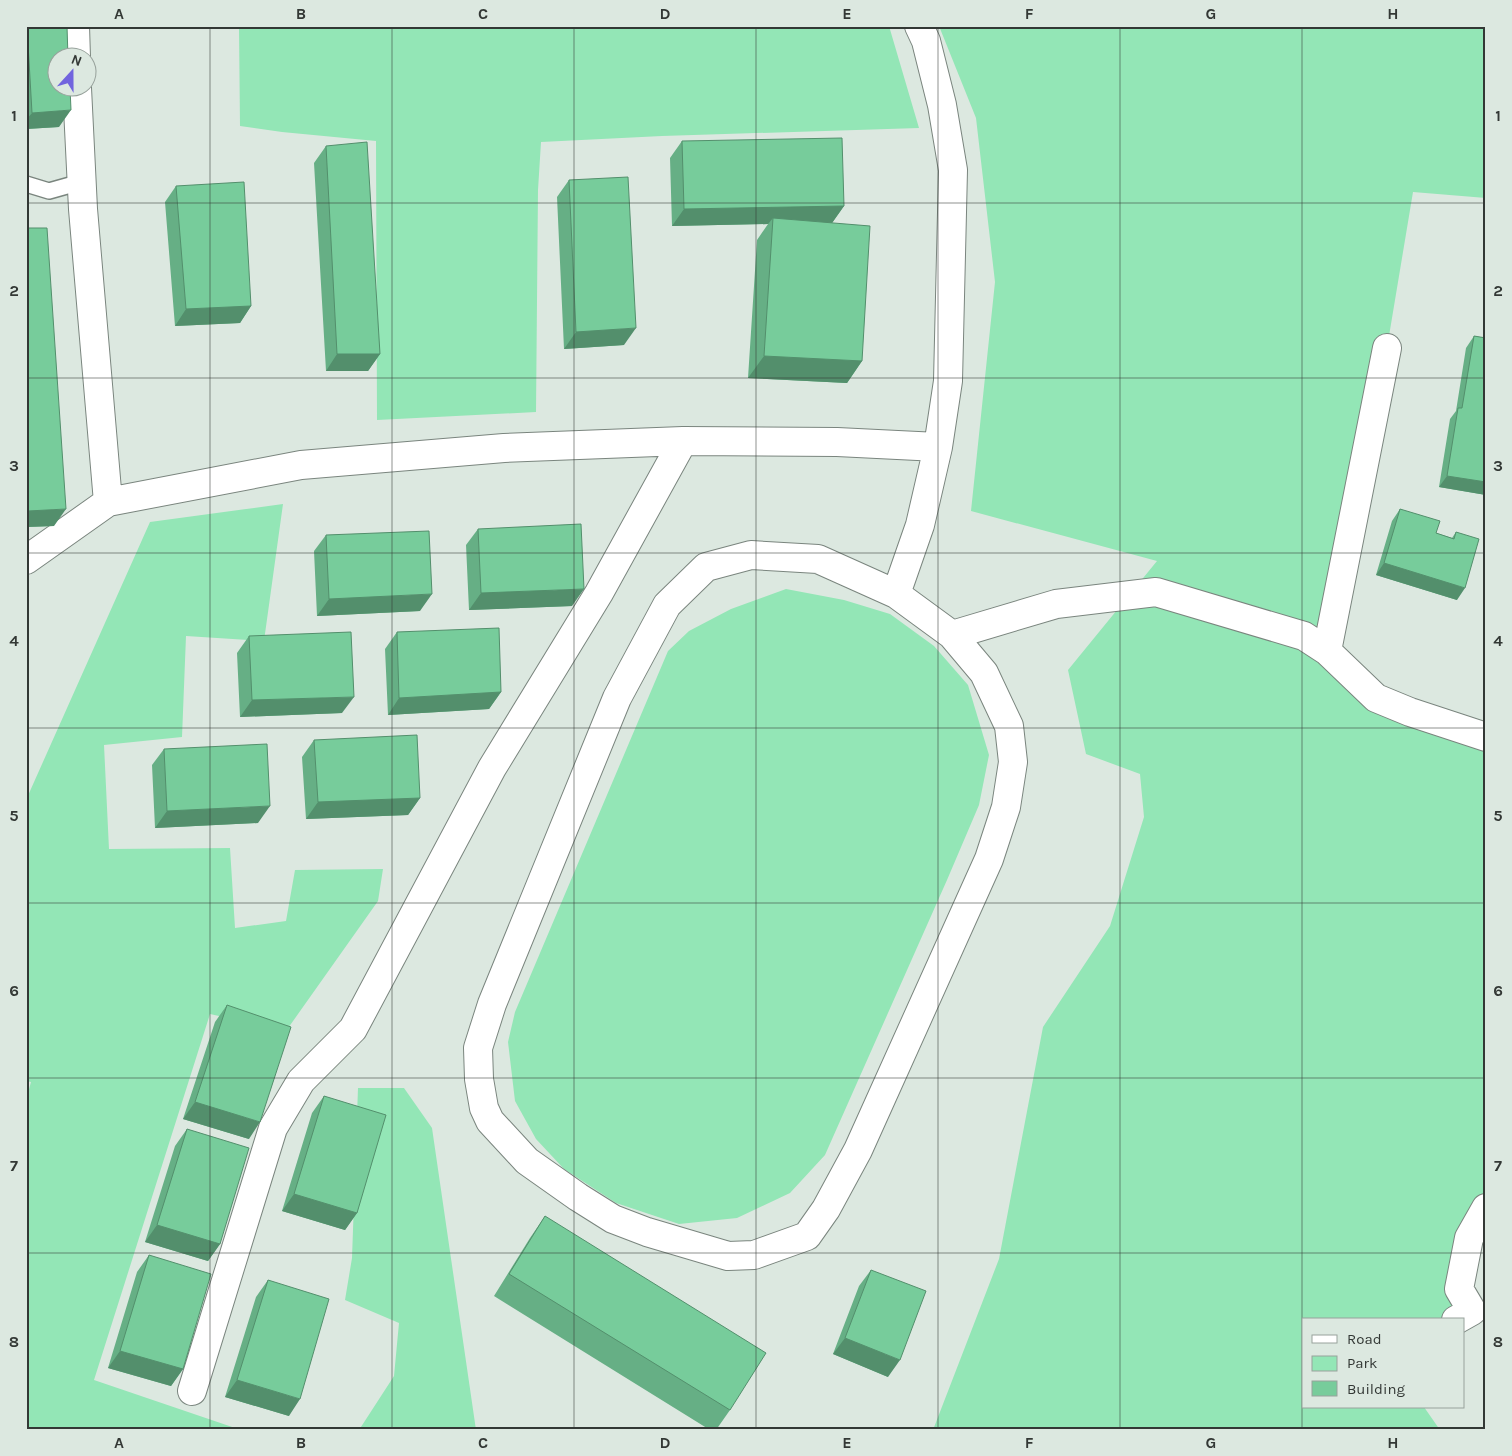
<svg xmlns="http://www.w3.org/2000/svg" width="1512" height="1456" viewBox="0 0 1512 1456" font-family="Karla,sans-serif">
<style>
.green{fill:#93e6b6}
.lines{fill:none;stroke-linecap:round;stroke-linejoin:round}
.lane-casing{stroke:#7a857e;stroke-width:18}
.street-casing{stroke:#7a857e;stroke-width:30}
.lane{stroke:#fff;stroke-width:15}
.street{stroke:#fff;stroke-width:28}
.wall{fill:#66af85}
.shaded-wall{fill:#538f6c}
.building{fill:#77cc9b;stroke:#538f6c}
.grid{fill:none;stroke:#333835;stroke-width:1;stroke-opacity:0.55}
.neatline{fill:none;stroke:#333835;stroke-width:2}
.grid-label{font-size:16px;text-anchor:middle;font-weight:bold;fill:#333835}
</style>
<rect width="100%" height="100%" fill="#dce8e0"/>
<path class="green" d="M239,26H889L919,128L662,136L541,142L538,190L536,412L377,420L376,141L282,132L240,126Z
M939,26H1486V198L1413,192L1387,348L1327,651L1346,669L1486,737V1208L1456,1320H1303V1407H1424L1440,1430H933L999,1259L1043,1027L1110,926L1144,817L1140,774L1086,754L1068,670L1157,561L971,511L995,282L976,118Z
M283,504L264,641L186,636L182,737L104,745L109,849L230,848L235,928L286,921L295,870L383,869L378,901L286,1031L210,1014L94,1380L241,1430H26V1100L31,1082L26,1081V800L150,522Z
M786,589L844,600L890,614L934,646L968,685L989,755L979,805L947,880L825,1155L790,1193L737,1218L679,1224L616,1203L564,1169L536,1139L515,1101L508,1042L515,1012L668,651L689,631L731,609Z
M358,1088H404L432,1128L476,1430H359L394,1376L399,1323L345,1300L352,1258Z"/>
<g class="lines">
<g class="lane-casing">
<path id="lane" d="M26,184L49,191L81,182"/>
</g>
<g class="street-casing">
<path id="street" d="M75,26L76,58
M77,88L83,209L108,502
M26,560L108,502L301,465L504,448L683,441L837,442L938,447
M896,594L952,635L984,673L1009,726L1013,762L1006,807L989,859L858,1150L826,1209L807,1236L754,1255L728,1256L647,1232L613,1219L578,1197L527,1161L490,1121L484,1108L479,1079L478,1048L492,1004L617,698L667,605L706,567L751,555L818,559L896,594L920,525L938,447L948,381L953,170L942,105L926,41L919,26
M952,635L1056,604L1156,592L1304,636L1327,651L1376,698L1410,712L1486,737
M1327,651L1387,348
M1456,1320L1472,1311L1459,1289L1469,1238L1486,1208
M192,1391L273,1128L301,1081L353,1029L492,768L599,593L683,441"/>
</g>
<use href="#lane" class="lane"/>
<use href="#street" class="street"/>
</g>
<path class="wall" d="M26,26H67L59,127L26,129Z
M682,141L844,206L832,223L862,361L847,383L748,378L757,240L768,224L672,226L670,158Z
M326,146L380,354L368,371H326L314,163Z
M569,180L624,345L564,349L557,197Z
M176,186L251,306L240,323L175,326L165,202Z
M26,228L54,526L26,527Z
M1474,336L1486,338V495L1439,487L1450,419L1456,411L1466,348Z
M1400,509L1436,533L1452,538L1456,532L1457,600L1376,575L1392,521Z
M478,529L572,606L469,610L466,545Z
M326,535L420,611L317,616L314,551Z
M397,632L501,692L489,709L388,715L385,649Z
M249,636L342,713L240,717L237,653Z
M314,740L420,798L408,815L306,819L302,757Z
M164,749L258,823L155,828L152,765Z
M227,1005L249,1139L183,1119L215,1022Z
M324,1096L357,1213L345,1230L282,1211L312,1113Z
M187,1129L220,1244L208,1261L145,1242L175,1146Z
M545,1216L730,1410L716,1430H710L494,1296L530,1238Z
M149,1255L183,1369L171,1386L108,1368L137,1272Z
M871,1270L888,1377L833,1354L859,1286Z
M268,1280L289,1416L225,1397L256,1297Z"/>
<path class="shaded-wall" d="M71,110L59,127L26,129V120L32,113Z
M844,206L832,223L773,218L768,224L672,226L684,209Z
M251,306L240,323L175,326L186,309Z
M636,328L624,345L564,349L576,332Z
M337,354H380L368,371H326Z
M764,356L862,361L847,383L748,378Z
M1447,476L1486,482V495L1439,487Z
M66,509L54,526L26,527V514L28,511Z
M1384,563L1465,588L1457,600L1376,575Z
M584,589L572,606L469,610L481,593Z
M432,594L420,611L317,616L329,599Z
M501,692L489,709L388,715L399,698Z
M354,697L342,713L240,717L252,700Z
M420,798L408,815L306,819L318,802Z
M270,806L258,823L155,828L167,811Z
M195,1102L260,1122L249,1139L183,1119Z
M294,1194L357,1213L345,1230L282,1211Z
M157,1225L220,1244L208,1261L145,1242Z
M845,1338L900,1360L888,1377L833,1354Z
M120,1351L183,1369L171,1386L108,1368Z
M237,1380L300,1399L289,1416L225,1397Z"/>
<path class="building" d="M27,26H67L68,58H58V88H70L71,110L32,113Z
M842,138L844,206L684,209L682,141Z
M367,142L380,354H337L326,146Z
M628,177L636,328L576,332L569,180Z
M244,182L251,306L186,309L176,186Z
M773,218L870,226L862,361L764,356Z
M26,228H47L66,509L28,511L26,484Z
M1474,336L1486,338V482L1447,476L1458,408H1462Z
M1400,509L1440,521L1436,533L1454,539L1456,532L1479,539L1465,588L1384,563Z
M581,524L584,589L481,593L478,529Z
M429,531L432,594L329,599L326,535Z
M499,628L501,692L399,698L397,632Z
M351,632L354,697L252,700L249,636Z
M417,735L420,798L318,802L314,740Z
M267,744L270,806L167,811L164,749Z
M227,1005L291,1027L260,1122L195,1102Z
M324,1096L386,1115L357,1213L294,1194Z
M187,1129L249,1148L220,1244L157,1225Z
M545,1216L766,1353L730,1410L509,1274Z
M149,1255L211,1274L183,1369L120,1351Z
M871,1270L926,1291L900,1360L845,1338Z
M268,1280L329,1299L300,1399L237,1380Z"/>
<path class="grid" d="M210,26V1430M392,26V1430M574,26V1430M756,26V1430M938,26V1430M1120,26V1430M1302,26V1430M26,203H1486M26,378H1486M26,553H1486M26,728H1486M26,903H1486M26,1078H1486M26,1253H1486"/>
<rect width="1512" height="1456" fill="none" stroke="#dce8e0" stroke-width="55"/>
<rect x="1302" y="1318" width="162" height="90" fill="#dce8e0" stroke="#98a29c"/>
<rect x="1312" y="1335" width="25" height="8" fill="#ffffff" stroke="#98a29c"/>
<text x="1347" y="1344" font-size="15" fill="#333835">Road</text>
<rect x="1312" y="1356" width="25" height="15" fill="#93e6b6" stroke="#98a29c"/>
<text x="1347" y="1368" font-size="15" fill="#333835">Park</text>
<rect x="1312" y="1381" width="25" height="15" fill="#77cc9b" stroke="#98a29c"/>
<text x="1347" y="1394" font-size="15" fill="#333835">Building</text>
<g transform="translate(72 72) rotate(21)"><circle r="24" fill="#dce8e0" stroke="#98a29c"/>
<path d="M0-4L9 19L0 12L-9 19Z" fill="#7164de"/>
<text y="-8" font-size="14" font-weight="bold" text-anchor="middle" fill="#333835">N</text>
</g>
<rect x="28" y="28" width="1456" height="1400" class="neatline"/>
<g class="grid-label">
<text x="119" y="19">A</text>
<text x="301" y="19">B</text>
<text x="483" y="19">C</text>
<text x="665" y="19">D</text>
<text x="847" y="19">E</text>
<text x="1029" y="19">F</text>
<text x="1211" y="19">G</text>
<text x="1393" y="19">H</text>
<text x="14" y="121">1</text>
<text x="1498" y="121">1</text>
<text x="14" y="296">2</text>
<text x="1498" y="296">2</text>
<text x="14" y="471">3</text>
<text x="1498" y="471">3</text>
<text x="14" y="646">4</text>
<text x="1498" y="646">4</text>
<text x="14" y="821">5</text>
<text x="1498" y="821">5</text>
<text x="14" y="996">6</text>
<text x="1498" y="996">6</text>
<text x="14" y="1171">7</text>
<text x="1498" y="1171">7</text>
<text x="14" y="1347">8</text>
<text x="1498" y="1347">8</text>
<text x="119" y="1448">A</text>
<text x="301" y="1448">B</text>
<text x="483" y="1448">C</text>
<text x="665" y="1448">D</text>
<text x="847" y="1448">E</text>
<text x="1029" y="1448">F</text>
<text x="1211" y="1448">G</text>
<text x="1393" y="1448">H</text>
</g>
</svg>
